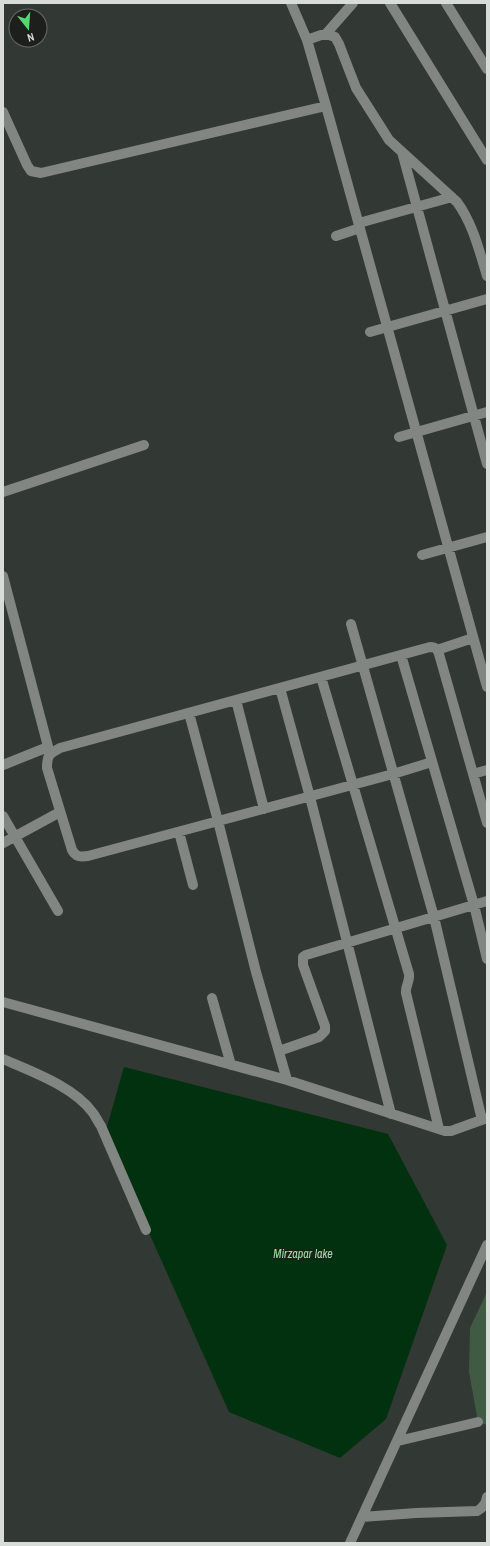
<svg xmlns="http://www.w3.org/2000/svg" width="490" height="1546" viewBox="0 0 490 1546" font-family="'Archivo Narrow',sans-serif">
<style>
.green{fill:#405a43}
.water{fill:#01310e}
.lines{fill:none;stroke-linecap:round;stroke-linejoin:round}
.minor{stroke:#828683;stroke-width:10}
.labels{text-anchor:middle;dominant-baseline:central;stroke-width:3;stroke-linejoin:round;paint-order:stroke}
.water-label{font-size:12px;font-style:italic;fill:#9be0a4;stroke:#1c1f1c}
</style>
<rect width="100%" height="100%" fill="#323833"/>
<path class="green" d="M487,1292V1425L478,1422L469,1372L470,1328Z"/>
<path class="water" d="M124,1067L388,1134L447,1245L386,1419L340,1458L229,1412L105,1134Z"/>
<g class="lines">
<path class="minor" d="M291,3L307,40L326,106L487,687
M390,3L487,160
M446,3L487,69
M325,35L353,3
M307,40L321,35H329L335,37L339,44L356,88L389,140L457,202C473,224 479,250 487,276
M3,112L27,165L31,171L41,173L326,106
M402,152L487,464
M359,223L452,197
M336,236L360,228
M370,332L487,299
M399,437L487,412
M3,492L144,445
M422,555L487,537
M3,576L50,754
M351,624L434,917L482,1120
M437,650L473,638
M401,655L474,905L487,959
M321,677L409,974C410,982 405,986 406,993L439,1129
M280,688L310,797L391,1114
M236,700L264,809
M189,713L218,821L256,972L287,1080
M432,762L393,774L88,856C80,857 76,857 72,850L47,768C47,755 49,754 60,748L430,647C436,647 437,649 439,654L487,823
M3,765L48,747
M473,774L487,770
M3,816L58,911
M179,832L193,885
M3,843L60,812
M212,998L231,1065
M3,1002L287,1080L445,1131H451L487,1118
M279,1051L319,1037L325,1031V1026L303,965V957L306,955L487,901
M3,1059C31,1071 75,1087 93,1113C96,1117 98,1122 101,1126L146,1230
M398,1441L478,1422
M362,1517L416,1513L477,1511C483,1508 486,1504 487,1497
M350,1543L487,1245"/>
</g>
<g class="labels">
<g class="water-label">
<text x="303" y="1254">Mirzapar lake</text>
</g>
</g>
<rect width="490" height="1546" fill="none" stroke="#d8dcd9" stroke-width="8"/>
<g transform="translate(28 28) rotate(163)"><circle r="19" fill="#1c1f1c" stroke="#676b68"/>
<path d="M0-3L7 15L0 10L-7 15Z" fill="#55d671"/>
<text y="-6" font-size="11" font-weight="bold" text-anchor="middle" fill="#d8dcd9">N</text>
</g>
</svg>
